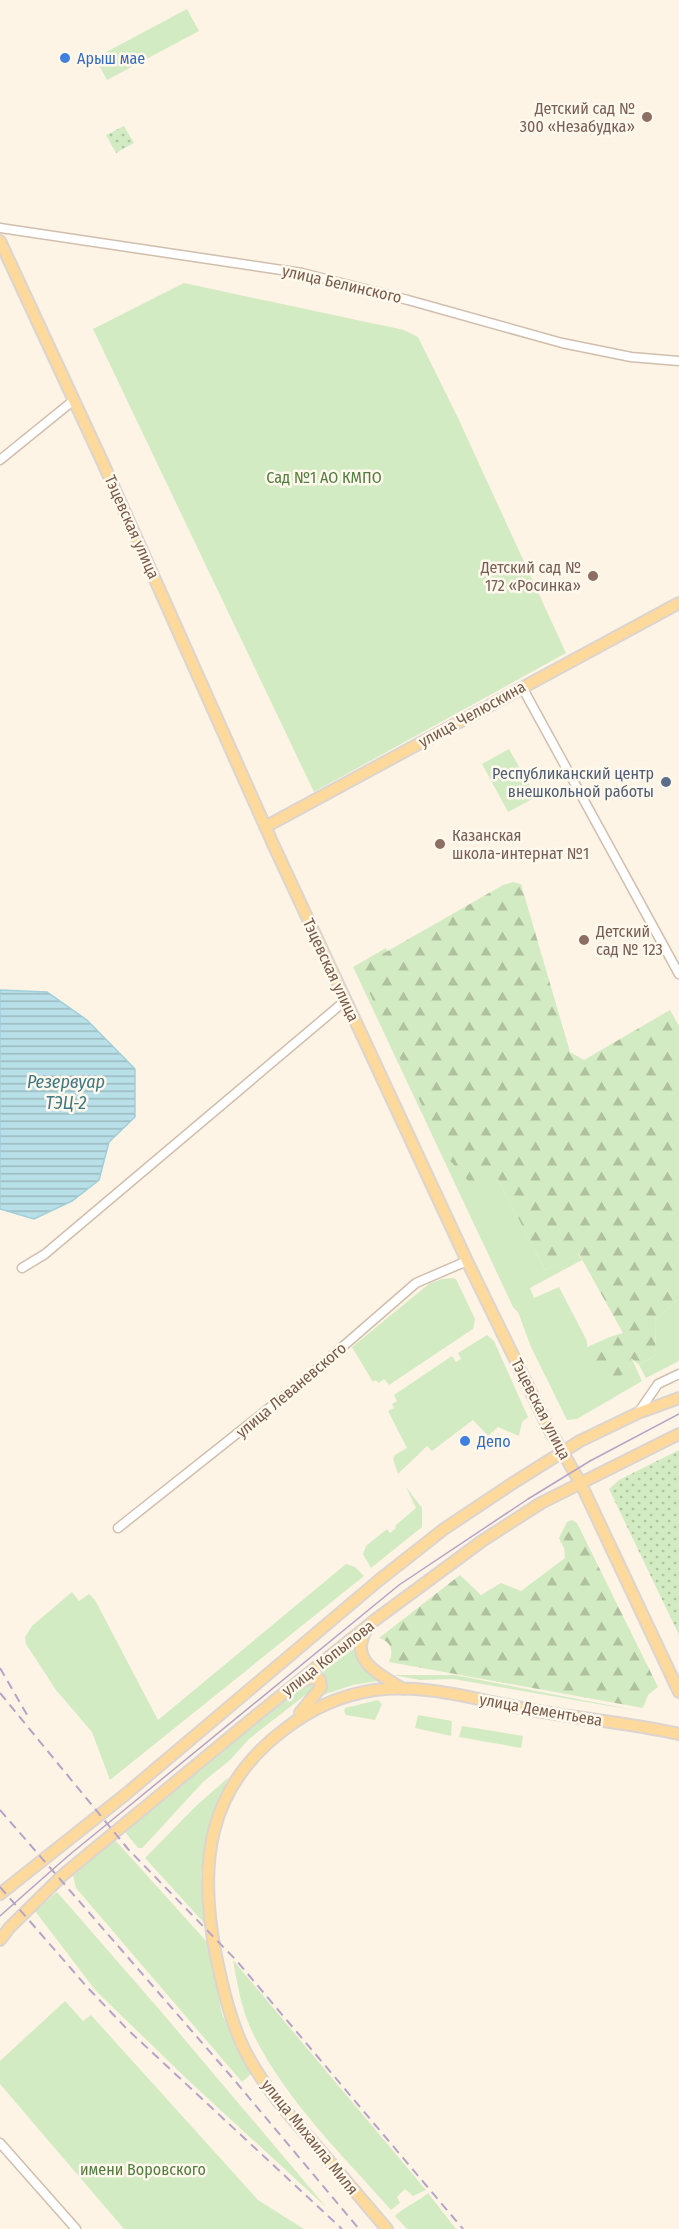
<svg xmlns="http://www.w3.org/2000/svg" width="679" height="2229" viewBox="0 0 679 2229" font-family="'Fira Sans Condensed',sans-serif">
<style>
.green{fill:#d3ebc3}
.forest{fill:url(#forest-firs)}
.park{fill:url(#park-dots)}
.water{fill:url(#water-rules);stroke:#9fd0da;stroke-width:1.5}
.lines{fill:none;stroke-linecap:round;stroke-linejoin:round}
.minor-casing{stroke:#d1bead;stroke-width:11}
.major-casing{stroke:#dcd4d0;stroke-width:14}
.minor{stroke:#fff;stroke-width:8}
.major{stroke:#fdda9c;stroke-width:10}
.tram{stroke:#b7a3c7;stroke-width:1.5}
.rail{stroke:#b7a3c7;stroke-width:2;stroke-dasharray:9 6;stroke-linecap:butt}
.shop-dot{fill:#3f7fe0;stroke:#fff8ec;stroke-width:2}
.education-dot{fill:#8d6e63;stroke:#fff8ec;stroke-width:2}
.service-dot{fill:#5c6f8a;stroke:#fff8ec;stroke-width:2}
.labels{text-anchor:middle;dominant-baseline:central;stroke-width:5;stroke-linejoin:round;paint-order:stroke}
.shop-label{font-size:16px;fill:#366cbe;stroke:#fff8ec;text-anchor:start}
.education-label{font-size:16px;fill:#785e54;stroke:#fff8ec;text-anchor:end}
.street-label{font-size:16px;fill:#775a49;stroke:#fff8ec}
.park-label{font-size:16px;fill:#527d41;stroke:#fff8ec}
.service-label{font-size:16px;fill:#4e5e75;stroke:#fff8ec;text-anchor:end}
.water-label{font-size:18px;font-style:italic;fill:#3f7884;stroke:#fff8ec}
</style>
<defs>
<pattern id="forest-firs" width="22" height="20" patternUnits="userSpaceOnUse" patternTransform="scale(1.5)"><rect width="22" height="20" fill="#d3ebc3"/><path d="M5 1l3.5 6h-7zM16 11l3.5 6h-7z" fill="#b0c1a0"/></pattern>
<pattern id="park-dots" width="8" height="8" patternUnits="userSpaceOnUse" patternTransform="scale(1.5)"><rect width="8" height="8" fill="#d3ebc3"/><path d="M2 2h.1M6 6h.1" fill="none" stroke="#b0c1a0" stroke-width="1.8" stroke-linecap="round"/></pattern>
<pattern id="water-rules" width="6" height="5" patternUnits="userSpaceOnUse" patternTransform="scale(1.5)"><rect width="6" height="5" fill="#b9e0e8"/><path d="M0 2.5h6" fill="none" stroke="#9bb9be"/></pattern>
</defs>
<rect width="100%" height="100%" fill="#fdf4e5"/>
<path class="green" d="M187,9L199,31L107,80L95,58Z
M184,283L404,330L418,337L458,418L566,653L314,792L93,329Z
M509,749L536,797L508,812L482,764Z
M386,948L494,1174L498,1179L545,1270L578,1254L582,1260L530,1288L534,1298L559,1287L587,1341V1347L631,1357L642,1381L577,1419L567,1420L531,1347L518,1312L513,1307L353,967Z
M453,1278L456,1279L475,1319L473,1329L389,1385L384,1379L379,1383L375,1380L373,1382L352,1347L430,1283L442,1279Z
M679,1299V1361L646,1378L639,1365L656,1355L655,1320Z
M487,1335L494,1341L528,1417L522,1422L519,1436L498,1427L488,1436L473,1420L432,1451L427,1446L398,1474L393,1459L395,1455L407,1448L388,1411L394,1408L392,1404L397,1401L394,1395L452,1356L456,1362L461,1359L458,1353Z
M406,1487L422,1508V1527L371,1568L363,1554L366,1546L387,1529L390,1533L395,1529L396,1525L416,1508Z
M346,1564L355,1567L364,1576L110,1780L92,1732L56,1690L26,1644L25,1637L32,1626L72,1592L79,1601L89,1594L95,1600L158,1720Z
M357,1647L384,1680L353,1685L314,1698L325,1681L322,1673L319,1672Z
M393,1675H455L644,1712L453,1679L420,1680Z
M312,1681L316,1685L313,1689L249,1739L230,1760L203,1782L147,1843L142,1848H138L124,1831L250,1728L297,1687Z
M378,1700L382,1704L375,1720L346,1715L344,1711L345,1708Z
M418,1715L452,1721L451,1736L415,1728Z
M462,1726L523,1736L521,1748L459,1737Z
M229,1777L216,1805L201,1873L206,1925L145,1858L196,1806Z
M115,1840L207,1942L222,2014L251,2074L242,2082L76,1888L73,1876Z
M57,1892L158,2008L327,2208L189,2081L96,1991L35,1911Z
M233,1960L426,2190L413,2196L405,2189L397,2197L400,2203L391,2210C341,2153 282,2097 250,2027C241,2006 237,1983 233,1960Z
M65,2001L83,2021L91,2015L258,2200L304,2229H124L0,2084V2061Z
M428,2193L456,2229H407L395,2216C405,2206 418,2202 428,2193Z"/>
<path class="forest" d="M513,882L521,884L570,1052L584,1060L670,1010L679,1026V1299L655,1320L656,1355L639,1365L631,1358L627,1372L613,1380L601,1382C593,1370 587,1362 587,1347L610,1337L623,1333L579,1254L545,1270L498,1179L472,1185L445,1155L358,968L503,885Z
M572,1520L577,1523L658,1687L648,1695L643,1708L389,1662C394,1651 391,1641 379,1638L460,1575L481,1595L501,1583L521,1591L565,1558L564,1548L559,1538L567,1522Z"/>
<path class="park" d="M124,126L134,143L116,153L106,135Z
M679,1450V1635L609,1489L619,1480Z"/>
<path class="water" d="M0,990L47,992L87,1020L135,1069V1117L109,1142L99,1180L72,1201L34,1219L0,1209Z"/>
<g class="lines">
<g class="minor-casing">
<path id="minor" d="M0,228L302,273L408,300L562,343L631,357L679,361
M0,460L74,400
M522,687L679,974
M22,1268L45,1254L346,1000
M638,1413L658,1384L679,1374
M118,1528L302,1382L416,1283L467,1261
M0,2143L76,2229"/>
</g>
<g class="major-casing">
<path id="major" d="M0,241L103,463L273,844L467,1261L548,1427L581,1484L679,1692
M265,827L679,603
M366,1631C348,1661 381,1675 403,1689
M300,1713L321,1687L320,1680L312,1678L302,1681
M0,1894L126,1794L378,1581L444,1529L513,1483L580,1441L638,1413L679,1398
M0,1940L10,1927L63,1875L258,1714L375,1620L482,1541L541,1503L679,1434
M387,2229C362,2200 338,2171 313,2142C288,2114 262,2084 245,2051C230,2020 223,1989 216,1956C198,1865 206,1788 285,1729C312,1708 341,1695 375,1690C427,1683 481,1701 532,1710C581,1719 630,1723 679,1734"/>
</g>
<use href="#minor" class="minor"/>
<use href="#major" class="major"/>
<path class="tram" d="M0,1916L68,1856L399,1585L528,1499L590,1461L679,1414"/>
<path class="rail" d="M0,1668L30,1720
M0,1693L128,1849L236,1960L463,2229
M0,1810L230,2075L359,2229
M0,1887L87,1987L127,2029L342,2229"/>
</g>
<g class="shop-dot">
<circle cx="65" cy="58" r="6"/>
<circle cx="465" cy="1441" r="6"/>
</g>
<g class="education-dot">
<circle cx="647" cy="117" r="6"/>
<circle cx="593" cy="576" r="6"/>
<circle cx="440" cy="844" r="6"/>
<circle cx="584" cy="940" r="6"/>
</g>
<circle class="service-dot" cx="666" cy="782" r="6"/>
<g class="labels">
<g class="shop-label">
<text x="77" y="58">Арыш мае</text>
<text x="477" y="1441">Депо</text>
</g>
<g class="education-label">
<text x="635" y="108">Детский сад №<tspan x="635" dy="18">300 «Незабудка»</tspan></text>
<text x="581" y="567">Детский сад №<tspan x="581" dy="18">172 «Росинка»</tspan></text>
<text x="452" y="835" text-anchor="start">Казанская<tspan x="452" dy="18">школа-интернат №1</tspan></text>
<text x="596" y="931" text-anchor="start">Детский<tspan x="596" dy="18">сад № 123</tspan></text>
</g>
<g class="street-label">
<text transform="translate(342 284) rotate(13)">улица Белинского</text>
<text transform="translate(132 527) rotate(66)">Тэцевская улица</text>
<text transform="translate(472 714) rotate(-29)">улица Челюскина</text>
<text transform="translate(331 970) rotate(65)">Тэцевская улица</text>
<text transform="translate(291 1390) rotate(-40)">улица Леваневского</text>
<text transform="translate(541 1409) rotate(63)">Тэцевская улица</text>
<text transform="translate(328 1658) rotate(-38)">улица Копылова</text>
<text transform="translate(541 1710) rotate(10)">улица Дементьева</text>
<text transform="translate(310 2137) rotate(51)">улица Михаила Миля</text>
</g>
<g class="park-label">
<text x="324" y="477">Сад №1 АО КМПО</text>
<text x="143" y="2169">имени Воровского</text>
</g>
<g class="service-label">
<text x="654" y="773">Республиканский центр<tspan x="654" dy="18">внешкольной работы</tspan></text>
</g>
<g class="water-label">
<text x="66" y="1082">Резервуар<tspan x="66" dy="21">ТЭЦ-2</tspan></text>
</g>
</g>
</svg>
